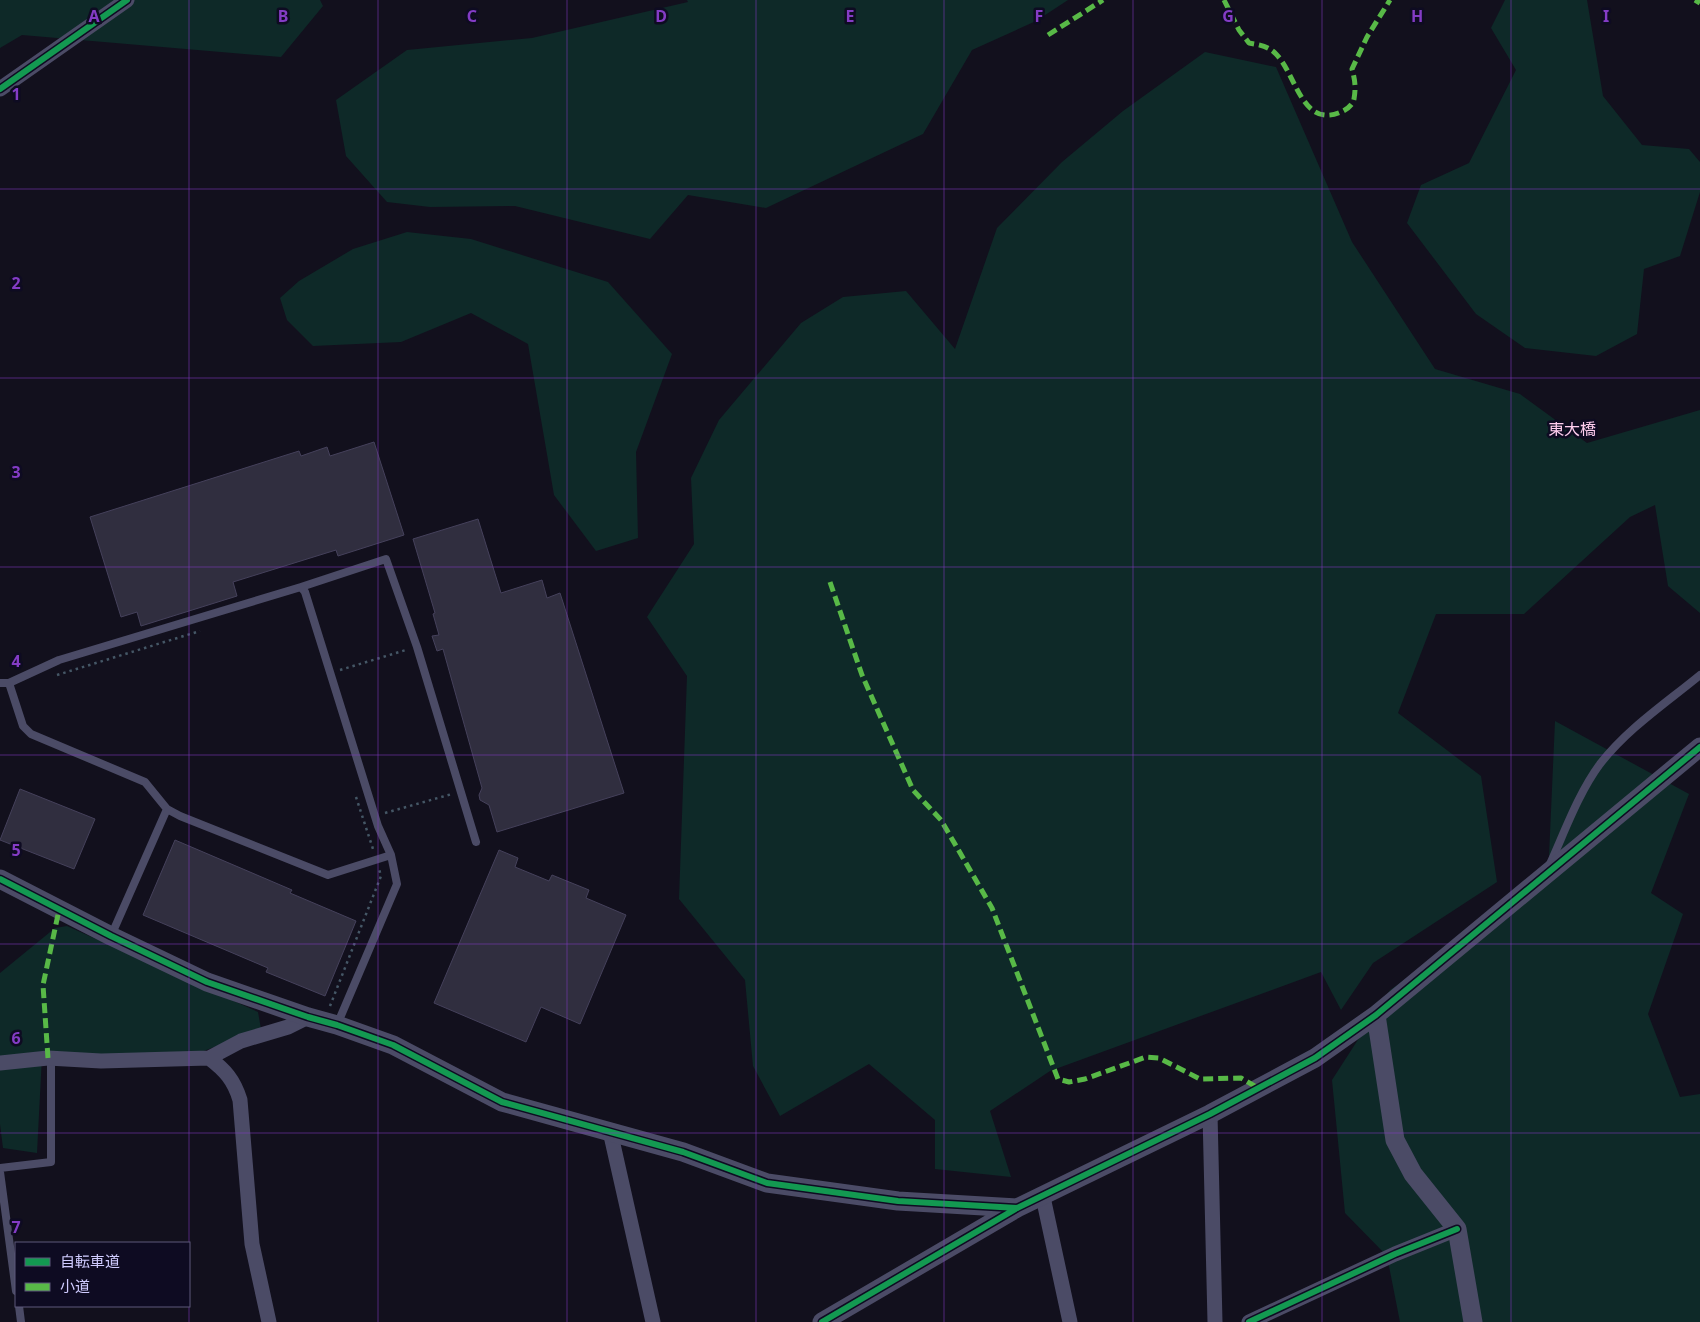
<svg xmlns="http://www.w3.org/2000/svg" width="1700" height="1322" viewBox="0 0 1700 1322" font-family="'Noto Sans','Noto Sans JP',sans-serif">
<style>
.green{fill:#0e2928}
.building{fill:#302e3f;stroke:#45415b}
.lines{fill:none;stroke-linecap:round;stroke-linejoin:round}
.path{stroke:#455766;stroke-width:2.5;stroke-dasharray:2.5 4;stroke-linecap:butt}
.service{stroke:#4b4b66;stroke-width:8}
.minor{stroke:#4b4b66;stroke-width:15}
.tertiary{stroke:#4b4b66;stroke-width:19}
.quiet{stroke:#58b947;stroke-width:5;stroke-dasharray:10 5;stroke-linecap:butt}
.cycleway-casing{stroke:#0e0b22;stroke-width:9}
.cycleway{stroke:#139951;stroke-width:6}
.grid{fill:none;stroke:#843cc5;stroke-width:1;stroke-opacity:0.55}
.labels{text-anchor:middle;dominant-baseline:central;stroke-width:5;stroke-linejoin:round;paint-order:stroke}
.quarter-label{font-size:16px;fill:#ffceef;stroke:#0e0b22}
.grid-label{font-size:16px;text-anchor:middle;font-weight:bold;fill:#843cc5;stroke:#0e0b22;stroke-width:5;stroke-linejoin:round;paint-order:stroke}
</style>
<rect width="100%" height="100%" fill="#12101d"/>
<path class="green" d="M0,0H320L323,6L281,57L22,35L0,48Z
M687,0H1068L1036,21L972,50L923,134L766,208L688,195L650,239L515,206L430,207L387,202L346,156L336,100L407,50L532,38L688,2Z
M1505,0H1587L1603,96L1642,145L1689,149L1700,162V192L1680,256L1644,269L1637,334L1596,356L1525,348L1476,314L1407,223L1421,185L1469,163L1516,70L1491,28Z
M1205,52L1276,67L1352,242L1435,369L1520,394L1587,443L1700,410V613L1668,586L1655,505L1630,517L1524,614H1436L1398,713L1481,776L1497,882L1373,963L1341,1010L1321,972L1050,1071L990,1111L1011,1177L935,1169V1120L869,1064L780,1116L753,1066L745,980L679,899L687,676L647,617L694,544L691,478L719,420L801,323L843,297L906,291L955,349L997,228L1062,162L1123,111Z
M407,232L471,239L608,282L672,354L636,452L638,538L596,551L554,495L528,344L471,313L401,342L313,346L287,320L280,298L299,281L353,249Z
M1555,721L1689,794L1651,893L1683,914L1648,1014L1680,1097L1700,1094V1322H1400L1387,1256L1345,1213L1332,1080L1390,990L1548,879Z
M67,926L258,1012L261,1029L188,1057L42,1056L37,1153L3,1148L0,1124V973L55,928Z"/>
<path class="building" d="M374,442L404,535L338,556L336,550L233,582L237,596L141,626L137,612L121,617L90,517L299,451L301,456L327,447L330,456Z
M478,519L501,593L542,580L547,598L560,593L624,793L497,832L489,805L480,800L479,795L482,788L443,649L437,651L432,636L439,635L433,614L435,613L413,539Z
M20,789L95,819L74,869L0,840Z
M175,840L292,890L290,893L356,921L325,996L266,972L268,968L143,915Z
M499,850L518,858L515,867L549,881L552,875L589,890L586,898L626,915L580,1024L541,1007L526,1042L434,1003Z"/>
<g class="lines">
<path class="path" d="M340,670L406,650
M57,675L200,631
M356,797L373,849
M385,813L452,794
M330,1006L381,876L379,869"/>
<path class="service" d="M301,587L386,559L417,647L476,842
M0,683H9L59,660L301,587L305,592L378,826L391,855L397,884L337,1025
M9,683L23,726L31,734L145,782L167,809L180,816L328,875L391,855
M1550,864C1565,831 1578,794 1600,764C1627,729 1666,703 1700,675
M111,936L167,809
M0,1168L51,1162V1058
M0,1172L16,1291
M19,1306L21,1322"/>
<path class="minor" d="M0,89L127,0
M209,1058C225,1070 234,1080 240,1100L252,1244L269,1322
M0,1063L48,1058L101,1061L209,1058L241,1041L288,1027L308,1017
M1210,1114L1215,1322
M610,1131L653,1322
M1043,1197L1070,1322
M1249,1322L1395,1254L1457,1229"/>
<path class="tertiary" d="M0,879L111,936L207,982L308,1017L337,1025L393,1045L502,1102L683,1152L767,1183L898,1201L1017,1208
M1376,1015L1395,1140L1413,1174L1457,1229L1473,1322
M822,1322L1017,1208L1210,1114L1315,1058L1376,1015L1700,747"/>
<path class="quiet" d="M1224,0L1239,30L1249,43C1260,45 1268,46 1276,54C1296,74 1302,129 1341,112C1346,110 1353,105 1354,99C1356,87 1355,80 1352,69L1367,37L1390,0
M1695,0L1700,3
M1048,35L1103,0
M830,582L862,675L913,790L941,820L992,908L1058,1079L1069,1082L1085,1079L1146,1057L1159,1058L1200,1079L1241,1078L1258,1088
M48,1058L43,985L59,910"/>
<g class="cycleway-casing">
<path id="cycleway" d="M0,89L127,0
M0,879L111,936L207,982L308,1017L337,1025L393,1045L502,1102L683,1152L767,1183L898,1201L1017,1208
M822,1322L1017,1208L1210,1114L1315,1058L1376,1015L1700,747
M1249,1322L1395,1254L1457,1229"/>
</g>
<use href="#cycleway" class="cycleway"/>
</g>
<path class="grid" d="M189,0V1322M378,0V1322M567,0V1322M756,0V1322M944,0V1322M1133,0V1322M1322,0V1322M1511,0V1322M0,189H1700M0,378H1700M0,567H1700M0,755H1700M0,944H1700M0,1133H1700"/>
<g class="labels">
<g class="quarter-label">
<text x="1572" y="429">東大橋</text>
</g>
</g>
<g class="grid-label">
<text x="94" y="22">A</text>
<text x="283" y="22">B</text>
<text x="472" y="22">C</text>
<text x="661" y="22">D</text>
<text x="850" y="22">E</text>
<text x="1039" y="22">F</text>
<text x="1228" y="22">G</text>
<text x="1417" y="22">H</text>
<text x="1606" y="22">I</text>
<text x="16" y="100">1</text>
<text x="16" y="289">2</text>
<text x="16" y="478">3</text>
<text x="16" y="667">4</text>
<text x="16" y="856">5</text>
<text x="16" y="1044">6</text>
<text x="16" y="1233">7</text>
</g>
<rect x="15" y="1242" width="175" height="65" fill="#0e0b22" stroke="#5c587a"/>
<rect x="25" y="1258" width="25" height="8" fill="#139951" stroke="#5c587a"/>
<text x="60" y="1267" font-size="15" fill="#d0ccff">自転車道</text>
<rect x="25" y="1283" width="25" height="8" fill="#58b947" stroke="#5c587a"/>
<text x="60" y="1292" font-size="15" fill="#d0ccff">小道</text>
</svg>
